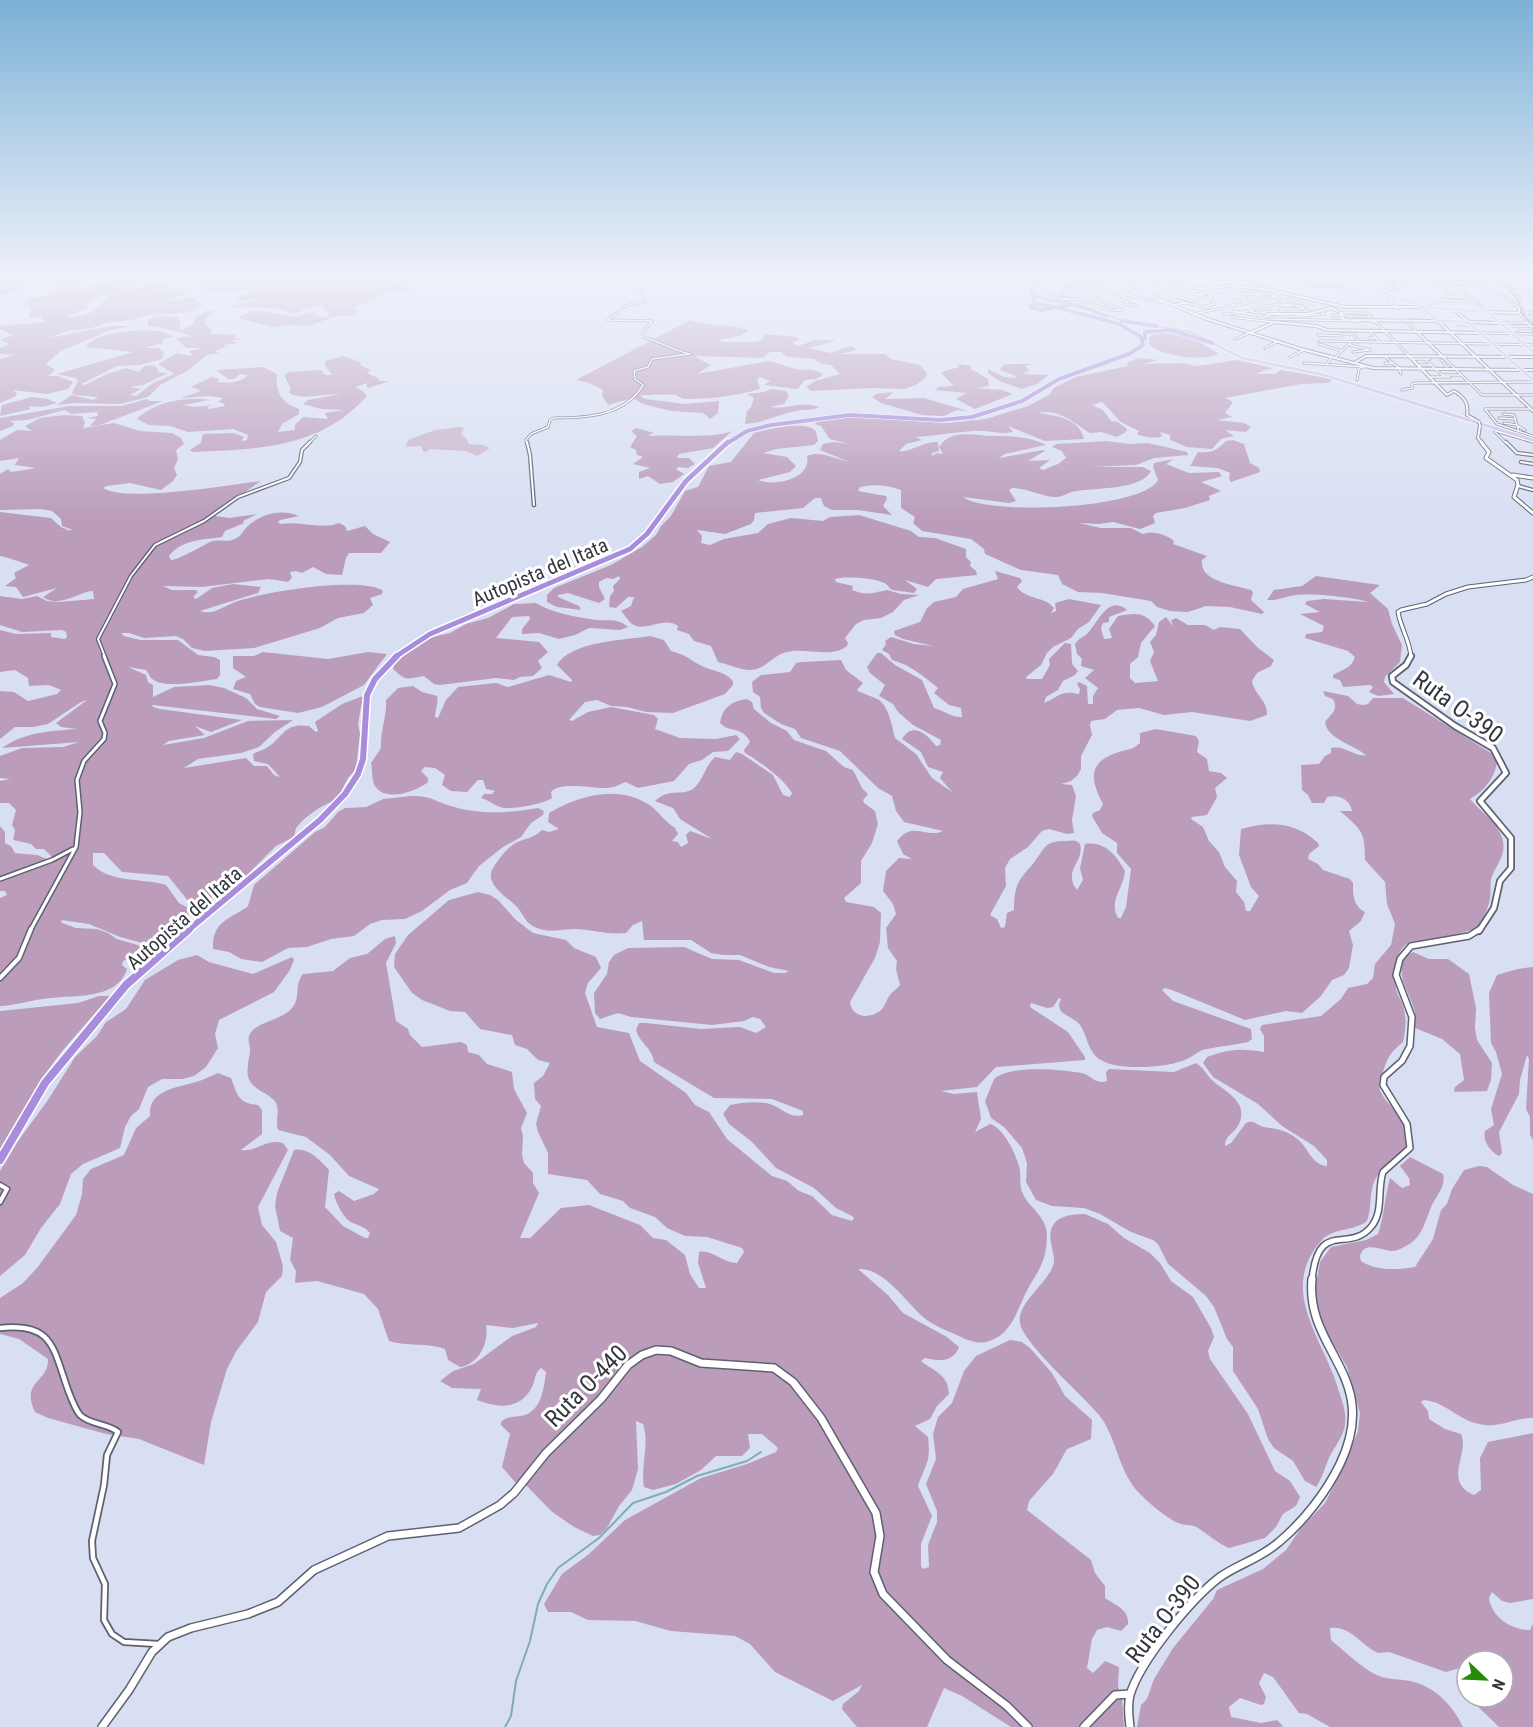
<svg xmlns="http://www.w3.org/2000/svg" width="1533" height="1727" viewBox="0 0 1533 1727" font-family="'Roboto Condensed',sans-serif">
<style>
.built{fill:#ccd3ed}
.green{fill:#c7b4c7}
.forest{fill:#bb9dbb}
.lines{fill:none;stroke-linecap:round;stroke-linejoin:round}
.stream{stroke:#7eacbc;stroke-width:2}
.street-far4-casing{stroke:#5d6172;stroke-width:3}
.street-far3-casing{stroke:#5d6172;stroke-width:4.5}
.street-far2-casing{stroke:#5d6172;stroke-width:6}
.street-far1-casing{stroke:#5d6172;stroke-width:7}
.street-casing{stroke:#5d6172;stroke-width:8}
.secondary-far4-casing{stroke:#5d6172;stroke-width:4}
.secondary-far3-casing{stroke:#5d6172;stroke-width:5}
.secondary-far2-casing{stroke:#5d6172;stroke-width:8}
.secondary-far1-casing{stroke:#5d6172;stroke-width:8}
.secondary-casing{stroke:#5d6172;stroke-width:10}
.primary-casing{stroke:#fff;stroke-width:4.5}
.highway-far3-casing{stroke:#fff;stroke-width:5}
.highway-far2-casing{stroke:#fff;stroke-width:8}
.highway-far1-casing{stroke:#fff;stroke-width:9}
.highway-casing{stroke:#fff;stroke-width:11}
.street-far4{stroke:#fff;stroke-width:1.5}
.street-far3{stroke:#fff;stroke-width:2}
.street-far2{stroke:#fff;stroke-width:3}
.street-far1{stroke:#fff;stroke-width:4}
.street{stroke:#fff;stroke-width:4.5}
.secondary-far4{stroke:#fff;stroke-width:2}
.secondary-far3{stroke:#fff;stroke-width:3}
.secondary-far2{stroke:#fff;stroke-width:4.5}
.secondary-far1{stroke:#fff;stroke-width:5}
.secondary{stroke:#fff;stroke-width:7}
.primary{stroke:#cbbbea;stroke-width:3}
.highway-far3{stroke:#a88ddc;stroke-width:4}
.highway-far2{stroke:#a88ddc;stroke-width:5}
.highway-far1{stroke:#a88ddc;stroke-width:6}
.highway{stroke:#a88ddc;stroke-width:8}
.rail{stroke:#474a53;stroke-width:1.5;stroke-dasharray:5 2;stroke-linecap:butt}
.secondary-bridge-casing{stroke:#5d6172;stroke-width:4;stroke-linecap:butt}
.highway-bridge-casing{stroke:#fff;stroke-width:5;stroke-linecap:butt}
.secondary-bridge{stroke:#fff;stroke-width:2}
.highway-bridge{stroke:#a88ddc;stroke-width:4}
.labels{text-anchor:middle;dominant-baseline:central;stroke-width:6;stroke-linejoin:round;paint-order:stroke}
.street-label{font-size:20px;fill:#35373f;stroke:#fff}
.near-street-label{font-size:24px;fill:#35373f;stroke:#fff}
</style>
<rect width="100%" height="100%" fill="#d9dff3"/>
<path class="built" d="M948,276H1040L1018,284L988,290L971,282Z
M1252,279L1334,280L1363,289L1360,293L1348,294L1329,289L1254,282Z"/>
<path class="green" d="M459,427L464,428L461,434L465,437L469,444L483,445L490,448L477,456L466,451L430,449L426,452L423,451L421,446L406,447L408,440L435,430Z"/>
<path class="forest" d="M0,276H35L32,279L33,280L18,291L0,295Z
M72,276H88L78,282L82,284L80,288H83L119,278L138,281C124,292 104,292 88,303L87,309L67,316C77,319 90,314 99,307C103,304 103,300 108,297C120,290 155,282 168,284L169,287L138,295L175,289L188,293L162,302L197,297L195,300L202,303V305L197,309L187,313L146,315L133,320L105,323L92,328L68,331L48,338L112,326H130L108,331L61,351L46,364L55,370L48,376H58L73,382L68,389L47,394L12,390L17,393L16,396L0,403V359L14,355L0,354V348L9,344L0,340L13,335L0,329V326L45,322L41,317L29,318L31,308L24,303L32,298L52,295L58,289L56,283Z
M242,276H373L359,280L396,279L390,282L419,279L408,285L411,288L410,290L380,294L377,299L356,306L355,308L358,312L352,316H337L308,326L287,325L272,327L238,318C254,304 276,315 294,316C301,316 306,312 313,312L321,318L328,316L329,313L322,309V305L307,308L294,314L275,308L235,307L231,306L264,298L235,302L238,296L259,289L230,293L203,290V283L212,279L253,278Z
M215,310L207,316L205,324L212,330L211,334L236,335L233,338L242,339L229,341L238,343L223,345L226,347L215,351L219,353L207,355L187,371L160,385L148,397L120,404L76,403L57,405L72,395L93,400L98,397L75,395L72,393L78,381L76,378L57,374L133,352L86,347C100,329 141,330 162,331C166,332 169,335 174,337L163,339V343L145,348H162L159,349L164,352L162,359L139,365L117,366L81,384L85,385L107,374L126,368L139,372L144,366L154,365L159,370L157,372L168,373L143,385L130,387L141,389L130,395L136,396L153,383L174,374L158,364L177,353L191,356L192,354L189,351L203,348H186L176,338L192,336C177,331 164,328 148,326V320L157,316L178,317L181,324L178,329H183L194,324L195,317L207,311Z
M690,320C709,328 730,323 749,330L740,336L718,340L723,342H756L763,339L764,334L797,337L799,340L792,343C801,348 804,343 812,341C818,339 827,341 834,340L835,341L809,348L830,353L851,346L857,350L841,354H885L891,359L920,365L927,373L926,377L916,385L904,389L872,388L811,391L806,387L815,381L840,374L831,365L822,364L814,359L788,357L781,352H770L763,358L698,356L695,357L711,365L697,374L768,361C778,362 786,367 796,369C805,371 815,367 823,375L816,379L805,380L797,389L764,385L770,381L760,377L757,379L760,389C736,396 710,399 685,399C682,398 679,397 676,395C673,394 642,395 640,396L645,399L685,404L719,401L718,413L710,419L703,413L671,411L643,404L633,398L608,405L602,395L603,390L589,383L576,380Z
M1157,332L1191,337L1219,354C1206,361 1163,358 1149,344V337Z
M343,356L361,362L360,365L371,370L367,373L378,378L379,381H390L369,388L366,386L368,383L355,387L363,391L367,396C320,449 257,449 193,452L190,450L201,443L203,434L234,433L244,437L241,441L247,440L248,435L233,429L188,432L170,426L149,425L137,419C154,402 187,396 209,400L183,405L195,407L212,405L207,407L209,409L224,406L225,404L218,402L223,398L210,396L180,398L199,392L200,390L191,387L211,377L219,379L217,382C229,383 239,384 248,375L240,374L234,379H228L216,370L263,367L277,374C275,391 281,403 299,409V414L282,424L278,432L295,430V425L303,417L328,419L325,413L344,410L321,409L303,404L308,400L340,394C323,393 304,401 289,393L291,389L284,375L289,372L321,370L325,375H332L325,365V361Z
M1139,358L1158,360L1143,364L1182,363L1197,366L1237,360L1273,368L1257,373L1258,374H1275L1281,370L1334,379L1328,383L1301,384L1225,398L1233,402L1225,413L1232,417L1217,420L1244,423L1251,427L1246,432L1225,430L1234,436L1221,439L1212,449L1187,447L1170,440V435L1160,432L1162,436C1158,439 1141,437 1137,434L1139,431L1121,422L1102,402L1092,405L1103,410L1111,421L1118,422L1127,429L1126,432L1117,437L1101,432L1090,433C1074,423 1063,411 1042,412L1039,413C1057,416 1079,418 1084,439L1045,441L1008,426L1013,432C999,435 987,430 974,431C954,432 935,436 916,437L922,440L906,444L899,451C910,453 923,441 938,442L939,451L932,453V456L937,453L943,454L939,447C952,427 977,437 996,436C1014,436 1031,437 1046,445L1005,454L999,458L1043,450L1045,451L1028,461L1050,460L1039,468L1043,470L1058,464L1066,458L1062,451L1052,447L1056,444L1106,441L1131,444L1148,443L1187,452L1188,455L1154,458L1136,465L1094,467H1143L1151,471C1142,490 1094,488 1076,491C1068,492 1062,498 1053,497C1039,495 1025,488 1012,488L1009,490L1016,501L1009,503L963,497C988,516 1143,509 1158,480L1153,467L1154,463L1174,459L1166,464L1189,473L1219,472L1222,476L1201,482L1221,491L1209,496L1210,500L1185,508L1156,513L1153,516L1155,523L1140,529L1113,522L1099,524L1079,523L1101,528H1131L1143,534C1152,530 1166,534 1174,541L1173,544L1207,556L1202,560C1199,582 1236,585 1251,590L1253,592L1251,600L1264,612L1262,614L1230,607L1206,606L1188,612L1170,611L1157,607L1151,601L1102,593L1078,592L1062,584L1058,575L1021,570L985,554L984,549L971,539L922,531L913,523L915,517L901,508V490C889,485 873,484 860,487L858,491L886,496L887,499L883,506L892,515L858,510H832L824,506L821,498H815L803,508L755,513L754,520L751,524L725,534L697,530L702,536L701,543L710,545L724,539L758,533L768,524L791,518L823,521L830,517L859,515L911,531L919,537L935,538L966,549V557L971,562L970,566L976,571L977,575L936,579L928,587L905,580L917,589L914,593L892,590C890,589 889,586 886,584C877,578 847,576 835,579L836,582L853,586L852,590C867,596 872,593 887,590L901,594L919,595L904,600L893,612L881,618L864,620L856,624L845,638L848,643L847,646C831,659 806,647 787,652C772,655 766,670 750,670C740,670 728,664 718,662L711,646L694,641L689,634L677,630L678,626C663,616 648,632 634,625C629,623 625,615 621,611L631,606L634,597H628L616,608L609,607L610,596L614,591L613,586L620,579L619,576L613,579L606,578L599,582V587L605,599L599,603L568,593L558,595V597L579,606L581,610L557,607L547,602V595L554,588L611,565L642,547L656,535L661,526L671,516L685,491L698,487L709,466L731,462L754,433C765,430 809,419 816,432C817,435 817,438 818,441L814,445L776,449L763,453L787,457L796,466L790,472L758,480C774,487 812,479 807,456C820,450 836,459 849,462L820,450L823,444L834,442L849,444L830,439L821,426L815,424L817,422L854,417L947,423L986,419L1028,406L1049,395L1054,388L1076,377L1128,366L1127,362Z
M958,364L971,366V369L988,379L989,386L975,388L1002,390L1013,394L975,409L956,399L967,393L935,390L938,387L954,386L941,373L947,370L960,367L957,365Z
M1011,364H1033L1026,366L1029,371L1022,374L1048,375L1037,384L1022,389L999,381L988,373V369L1004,377L1015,378L1016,376L1000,370L1003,365Z
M771,389L786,391L789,396L784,404L770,407C787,410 802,400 819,407C812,411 805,409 796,411C778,415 765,422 745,424L747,411L751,407L754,398L747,394L764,392Z
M894,392L885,399L924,398L968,411L957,410L944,416L922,415L881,403L872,397L876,394Z
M32,397L48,399L57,403L42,407L28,406L31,409L0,416L2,405Z
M147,399L149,401H163L100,425L90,426L96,419L87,418L98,416L97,412L71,414L65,410L27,420L9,421L14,423L13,426L0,431V418L69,406H122Z
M64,415L82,416L85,422L83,428L114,423L140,431L172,433L181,438L184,444L176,450L178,459L174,468L177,475L173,481L161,490L130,483L107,486L103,488C128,503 227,485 261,481L214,513L216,516L229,518L257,514L243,521L244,523L225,531L222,537C203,540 182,539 169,556L171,560C177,560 201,547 208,543C216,538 227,543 235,539C242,536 243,530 248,526C262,513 282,509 299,516L280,520L278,522L281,524C300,521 323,530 339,523L345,526L347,531L365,526L373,534L390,542L381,553H349L346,558L342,575L326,574L313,567L302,573L296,571L290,572L292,578L288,582L269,579L202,587L163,586L172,590H196L198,592L193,597L196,599L212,588L233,584L261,587L258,593L200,611C215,616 224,605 238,601C264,592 362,576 383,591L382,594L370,598L373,605L364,613L338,618L320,628L254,648L205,651L192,648L183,639L176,636L144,638L129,633H121L124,636L140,640H178L198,655L214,657L220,660V675L217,679C201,681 163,690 151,678C149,676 149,673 146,670L128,667L146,675L148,682L153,685V697L174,687L209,685L224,688L246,698L257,709L280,716L276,719L152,705L153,707L160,709L242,720L211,732L195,726L205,735L169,741L163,745L204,738L248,721L293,720L275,732L259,747L241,753L198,759L184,768L246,758L254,766H267L274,775L280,777L268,764L254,761L253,754C259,751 266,749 271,745C285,733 286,723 309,726L316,732L318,731L315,722L342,704L363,696L358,724L360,734L356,769L348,778L337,799L319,808L304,819L296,828L294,837L276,846L238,884L219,890L206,903L189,902L168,876L122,872L104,853H93V865C110,883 144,878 166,885L179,903L190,909L189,918L170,930L153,946L120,937L89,924L61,920L62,923L76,928L97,929L108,933L117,939L148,948L150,951L123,961L122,965L127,969C117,1002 69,994 43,999C29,1001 16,1005 2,1006H0V898L7,895L5,891H0V826L5,832V843L11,846L15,853L37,855L47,859L52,857L44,849H36L31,844L13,840L15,830L12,825L16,810L9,803H0V781L10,779L0,778V756L22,748L63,747L79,742L2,748C24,732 51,731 77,729L61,727L56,723L87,700L81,702L48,724L33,727H15L0,739V691L14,692L28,701L57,694L61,690L49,685L29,686L28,678L15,670L0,672V630L16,634L51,633V637L65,639L67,637L66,632L62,630L22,632L0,625V596L22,599L37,596L47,601L59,602L94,599L93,591H91C75,594 59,608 43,597L57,588L23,597L16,587L5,586L16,578L14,573L29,565C24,563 6,557 0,556V512L51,518L61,527L68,530L55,531L73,530L62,526L61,519L52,511L40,509L0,510V474L8,469L11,472L36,468L15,465L19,458L0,461V440L17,430L32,431L25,426L40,418Z
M636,428L654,433L648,435L651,436C675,434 712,439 732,431L713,448L679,454L677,458H689L695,464L688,468L678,467L676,469L684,474L673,482L660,484L648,476L639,479V472L650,468L633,464L643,457L637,455L636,450L630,447L637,436L631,431Z
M1233,440L1244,444L1250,463L1259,468L1260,472L1231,482L1229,479L1230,473L1218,468L1190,466L1198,452C1212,453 1216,451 1226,441Z
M995,571L1020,578L1022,581L1017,587C1026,600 1045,596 1054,608L1051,613L1056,611L1055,603L1069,599L1101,605L1089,622L1078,629L1071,638L1053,647L1047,653L1041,665L1026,677L1027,679H1042L1050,665L1049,659L1065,643L1071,644L1072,664L1078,671L1075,675L1063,681L1058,690L1046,697L1044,703C1060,697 1059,690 1079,694L1080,689L1077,684L1079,682L1087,686L1088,704H1093V696L1098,688L1085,678L1094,670L1081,666L1082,659L1077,654L1075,644C1079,638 1082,638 1087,634C1098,623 1108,594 1127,610L1109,617V622L1103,623L1101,628L1104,639L1112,638L1109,629L1118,616C1133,613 1145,611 1155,626L1141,643L1138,657L1130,664V678L1135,683L1158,681L1150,661L1154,652L1150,642L1156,635L1159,622L1166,617L1173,626L1171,620L1176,618L1188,625H1205L1214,630L1220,627L1240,629L1257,647L1274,660L1271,666L1257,673L1252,681C1254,695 1268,700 1267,715L1250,721L1192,712L1164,715L1139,708L1117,710L1105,719L1091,721L1090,725L1092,735L1081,756V769L1077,776L1071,781L1061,784L1072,785L1076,796L1072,820L1074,833L1067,834L1049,829L1042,831L1028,847L1010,859L1005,868L1006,886L990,915L997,919L1001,928L1005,927L1007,913L1014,910C1014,888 1017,881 1032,865C1046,848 1042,841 1067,841C1073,841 1075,839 1080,844C1085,862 1062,870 1077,890L1083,880L1080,868L1085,844C1105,841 1116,855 1125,871C1124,888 1108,901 1118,918H1121L1126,907L1131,869L1117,853V843L1102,833L1092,816L1093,813L1100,810L1103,804C1090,779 1087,762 1119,752C1129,749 1132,750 1140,743V733L1156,729L1196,736L1199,741L1197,752L1207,759L1209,771L1221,773L1227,778L1215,788L1217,797L1207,815L1192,817L1191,819L1203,827L1209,841L1219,852L1225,867L1237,881L1236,892L1244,902L1246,911H1250L1259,896L1251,887L1239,855L1241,829C1270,821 1295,822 1318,843L1319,846L1309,854L1308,859L1318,864L1323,870L1350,879L1353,883C1353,894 1353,906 1365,912L1361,921L1349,931L1353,945L1349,968L1344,975L1332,980L1321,996L1302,1013L1286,1011L1245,1020L1172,990L1165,988L1162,990L1173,1001L1251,1029L1252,1039L1248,1042C1235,1045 1221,1046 1207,1049C1199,1050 1194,1056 1187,1059C1169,1068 1118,1071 1101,1060C1087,1052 1088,1036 1080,1025C1073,1015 1053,1015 1061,999L1059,998L1053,1007L1047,1008L1031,1003L1030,1007L1068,1032L1085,1057V1060L996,1067L977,1087L941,1091L954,1094L977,1092L981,1119L975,1132L990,1124C1004,1128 1018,1157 1020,1171C1021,1179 1019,1186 1023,1194C1030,1209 1047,1216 1047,1236C1046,1269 1034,1273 1023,1299C1015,1317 1008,1337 986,1342C978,1344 966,1340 959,1336C947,1331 933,1325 923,1317C906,1302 883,1267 858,1269L888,1295L903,1313L947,1337L959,1347C953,1363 939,1361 925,1358L921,1361C935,1372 948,1374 949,1394L937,1406L930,1419L915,1426L928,1437C931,1463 926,1463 918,1486L932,1516L921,1544V1566L923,1569L929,1567L928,1545L937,1522V1511L926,1484L936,1459L933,1434L938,1417L952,1403L964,1371L976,1356L1010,1340L1022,1342L1030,1348L1052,1373L1065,1396L1092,1420L1091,1439L1067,1449L1053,1474L1029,1501L1027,1510L1091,1560L1095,1573L1105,1586V1598C1115,1605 1129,1609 1128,1624L1121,1631L1107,1627L1097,1630L1092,1639L1087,1668L1093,1673L1105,1661L1119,1667L1118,1686L1122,1699L1124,1727H1011L962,1696L944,1688L927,1727H857L842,1709L843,1704L859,1691L862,1685L833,1701L775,1672L750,1644L735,1636L671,1631L635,1621L588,1620L571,1612H548L544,1604L562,1574L589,1554L625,1520L701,1478L747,1464L776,1452L778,1448L762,1434H748L750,1448L742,1456H716L701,1470L676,1484L653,1490L644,1487C640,1466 650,1445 643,1424L636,1421L638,1469L632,1490L619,1506L607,1528L600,1535L593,1536L574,1527L551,1511L527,1486L515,1482L502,1467L510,1434L501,1425V1422C508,1415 516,1418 525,1415C542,1409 544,1387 546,1372L541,1368C533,1375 536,1381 531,1389C519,1410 497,1408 477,1400L481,1389L452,1388L440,1381L453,1371L474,1364L512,1336L536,1327L538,1323L513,1328L486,1325C489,1343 479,1364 460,1367L448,1360L445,1349C427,1342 407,1347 389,1341L378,1309L364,1294L317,1281L295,1283L296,1271L290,1260L293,1238L280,1231L275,1206L277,1193L294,1150C308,1147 320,1160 329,1170L325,1207L343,1226L365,1238H368L370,1233C365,1227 360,1226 353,1223C344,1220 336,1203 334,1194L339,1191L354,1201L374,1194L379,1189L349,1176L330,1155L306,1137L278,1130C275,1122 280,1112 276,1103C274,1099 270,1097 266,1094C244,1082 246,1075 250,1052C251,1044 245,1039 252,1031C263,1020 282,1020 292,1008C301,998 294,984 303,974L333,971L350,958L367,954L385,939L395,936L396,943L386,963L396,1021L408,1029L410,1035L422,1047L461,1042L467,1045L468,1052L479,1055L487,1064L512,1072L514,1089L527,1113L521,1128L523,1136L522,1154L524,1163L533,1173V1183L539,1193L520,1238H530L561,1208L589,1205L640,1225L653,1238L666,1240L685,1255L690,1274L699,1288H706L698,1263L699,1252C711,1249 723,1263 737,1263L744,1252L742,1248L707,1237L685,1236L667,1228L655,1217L630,1208L623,1201L600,1194L587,1180L548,1174V1153L538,1132L536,1124L541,1106L535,1099L534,1083L543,1076L550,1063L538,1060L527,1049L515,1045L512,1035L480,1029L465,1012L450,1011L422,1000L412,993L394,967L395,954L408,935L449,900L478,892L490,895L498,900L516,920L533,933L566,940L574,948L596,957L601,968L588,983L585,993L597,1027L629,1033L640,1061L686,1093L695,1105L709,1112L727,1139L772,1176L787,1181L799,1191L812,1196L832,1215L852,1221L854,1218L852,1216L836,1208L814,1188L776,1168L752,1142L729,1124L723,1114L730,1105C742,1102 759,1101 770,1104C782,1108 790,1119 803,1115V1111L772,1099L714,1098L654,1062C652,1047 640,1044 636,1030L639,1023H646L701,1029L740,1027L756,1033L766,1027L760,1019L753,1017L744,1021L712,1025L631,1017L618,1013L600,1019L595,1013L594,993L607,974L609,962L614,955L628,948L684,947L712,959L739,960L774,973H785L789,971L769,967L740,955H723L711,953L691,940H644L642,921L633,925L626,933C610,935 592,930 576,929C565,929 554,932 544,930C523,926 525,913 514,904C505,896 484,883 493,868C497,861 507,848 514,844C524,838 533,839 542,830L549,832L559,829L548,822L549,813C580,795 619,784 651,806C660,813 665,822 675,828L678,834L672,841L678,842L681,847L688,843L686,835L690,831L712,839L680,819L673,808L655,801C669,787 684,797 694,788C704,779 705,766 715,757L730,760L736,752L742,754L773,775L783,795L790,797L792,793C784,779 759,761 745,753L744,750L750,742C742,725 730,734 720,723C722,708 731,701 747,699L752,702L754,709L771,723L787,731L794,740L826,751L844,767L853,770L862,788L868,794L863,800L864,803L875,811L878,824L872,843L861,861V883L844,898L846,902L874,907L881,913L880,942L875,958L850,1002C852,1018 869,1019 880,1011C885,1007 886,1000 890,995C893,991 897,989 900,985L896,969L897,961L888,948L886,928L896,914L893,904L883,891L886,871L899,858L912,859L903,854L897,841C913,820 926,839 943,831L904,822L896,811L892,796L878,788L840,751L801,738L795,729L781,724L764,713L761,708L760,697L753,692L752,682L761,675L790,672L796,663L801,662L841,660L846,670L863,683L857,690C863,694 872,696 879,700C889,707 892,726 895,738L916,754L932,778L952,792L940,778L943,772L928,767L921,752L902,739C913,721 928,735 936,746L940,745L941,740L913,725L898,712L893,704L879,696L885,685L870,673L867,667L877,653H881L895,665L922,680L934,708C943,710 953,718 962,717L961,708L949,705L934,693L938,688C923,676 911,665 892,660L889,654L882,650L886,644L885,641L891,637L914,644L933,646L903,639L895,635L894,631L920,622L927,608L934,602L956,597L963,589L998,579Z
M1316,576L1380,585L1370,593L1388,609L1392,624L1402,645L1400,662L1385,677L1384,682L1394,694L1378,696L1369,692L1373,687L1370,685L1343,687L1340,680L1333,678V675C1343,669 1351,669 1355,657L1348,651L1305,638L1306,634L1322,632L1324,626L1300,614L1320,612L1305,604L1307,601L1324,599L1368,602C1353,597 1311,593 1296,595C1286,596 1278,601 1267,600L1274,590L1302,586Z
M536,603C552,613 577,617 596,620C609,621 618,618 628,627L620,630L589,628L575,635L559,639L539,633L522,634V629L530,619L529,616L512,617L496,638L539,642L548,652L538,661L542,668L533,676L520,677L514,680L496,678L440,685L434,684L424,676C406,679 407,682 393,669L395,663L416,646L432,637L450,633L466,624L488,618L514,604Z
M650,636L664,640L671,651C689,656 688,659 702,666C712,671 726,672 733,681V685L725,694L673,713L646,712L627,707L611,706L597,700L585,702L569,720L572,721L588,712L611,707L654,715L658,719L655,729L680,738L716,739L736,735L740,739L728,751L713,752L702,760L689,764L674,781L638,788L626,782C620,784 614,788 607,788C593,789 561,781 551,792L552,798C544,804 514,809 504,808C496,807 489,800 481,798L484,794H492L495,791L486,789L483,780H478L467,792L451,791L442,785L445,775L435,768L425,767L421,771L428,778V782C417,791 386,803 375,786C371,780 373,770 371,763L381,748C380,731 387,717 386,700L398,688L413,686L422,692L437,696C439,701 435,710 435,717L438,718L446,700L458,687L496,683L508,687L549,675L571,682L572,680L557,665C570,641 627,640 650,636Z
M263,652L328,659L368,652L387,654L364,685L322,707L298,713L260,707L255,704L250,694L233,689L236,681L246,677L233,668V656H254Z
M1323,691L1348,696L1357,704L1363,705L1368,704L1373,698H1403L1491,753L1497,762C1495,778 1483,792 1470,799C1479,810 1494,820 1500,833C1509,850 1499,861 1492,876C1489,884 1492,894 1489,903C1488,909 1481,923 1477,927C1469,934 1423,940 1410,942C1395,950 1393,972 1396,988C1397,996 1403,1002 1404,1010C1407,1021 1405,1032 1403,1042C1390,1053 1388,1057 1383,1072C1382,1077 1378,1080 1379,1085C1380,1105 1414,1115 1406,1147C1403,1157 1381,1166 1375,1180C1369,1191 1372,1208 1367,1221C1353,1232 1333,1227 1321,1241C1279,1289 1321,1336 1337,1385C1341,1399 1347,1410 1345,1425C1343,1438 1334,1447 1329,1458C1325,1467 1322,1479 1316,1487L1305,1481L1293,1461L1274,1448L1268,1439L1258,1409L1233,1371V1347L1227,1339L1214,1307L1206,1296L1168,1264L1158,1244L1153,1240L1131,1232L1100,1214L1084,1208L1052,1206L1036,1200L1026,1182L1027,1163L1022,1148L1004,1127L991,1118L985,1101L994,1079C1009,1065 1061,1069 1081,1073C1092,1075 1094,1085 1107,1081L1106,1072L1109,1069L1174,1072L1196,1063C1204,1068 1206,1074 1212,1080C1225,1092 1249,1101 1239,1124C1235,1133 1225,1135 1225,1146L1231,1143L1246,1123C1254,1119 1256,1125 1264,1127C1276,1129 1286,1130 1296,1138C1308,1146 1311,1165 1327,1166V1160L1314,1146L1282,1126L1258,1104L1213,1077L1203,1063L1207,1057C1229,1049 1240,1048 1264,1052V1036L1260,1029L1262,1025L1321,1016L1341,999L1348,988L1367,984L1373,978L1375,964L1391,945L1395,924L1387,904L1385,882L1365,860C1365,830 1361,830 1340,811H1352C1350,799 1339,794 1327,797L1324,803H1312L1308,795L1302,790L1301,765L1319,764L1325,756L1331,753V748C1345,745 1354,757 1366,755C1354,745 1327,739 1325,722C1331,713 1339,711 1333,699L1325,696Z
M411,796C430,795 434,801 451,806C479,815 510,813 538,808L544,811L543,815L531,823L521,837L503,847L479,866L467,883L450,890L422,911L405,919L382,920L370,924L354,936L331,939L307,947L288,948L262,962L241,959L229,952L213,949C212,920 230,920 248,906L254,885L315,832L325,827L338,812L345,808L366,807L383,799Z
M1413,952L1429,959H1448L1469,974L1476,1008L1475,1028L1477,1040L1492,1063L1491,1080L1487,1091L1454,1092L1455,1087L1464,1080L1460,1054L1442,1039L1415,1028C1415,1023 1416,1018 1415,1013C1412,994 1387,966 1413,952Z
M197,955L209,962L253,974L292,957L294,960L290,970L274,992L219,1020L215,1034L218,1048L206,1067L194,1076L183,1079H162L148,1087L139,1109L131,1116L125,1127L120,1148L83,1164L71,1174L60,1204L41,1228L25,1255L0,1276V1171L18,1141L48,1100L75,1057L97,1036L106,1022L126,1009L145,980L178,960Z
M1533,967V1140L1530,1135V1117L1526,1109L1529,1059L1527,1055L1520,1080L1519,1094L1499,1132L1502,1153L1499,1156C1491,1152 1482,1141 1485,1131L1494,1125L1491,1109L1502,1074L1496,1052L1491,1043L1489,993L1497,975C1509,971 1520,968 1533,967Z
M99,996H110L63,1050L42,1078L0,1149V1011L78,1003Z
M218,1073L231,1078C238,1096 238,1103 258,1105L262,1110V1134L241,1150C258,1152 265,1138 283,1143L288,1150L258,1207L262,1225L276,1242L283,1266L282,1276L266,1292L258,1322L237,1350L227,1369L211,1422L204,1465L139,1439L106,1434L48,1418L35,1412C20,1381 49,1382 48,1359L19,1339L0,1334V1298L23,1283L37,1268L76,1215L82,1194L83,1179L91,1169L124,1155L136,1128L150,1116C148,1090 176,1088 196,1082C203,1080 210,1076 218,1073Z
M1410,1157L1443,1174C1446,1185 1438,1194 1433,1203C1425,1219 1424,1237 1406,1246C1402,1248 1397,1251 1392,1251C1382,1251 1364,1240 1360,1256L1361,1261C1375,1271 1399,1270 1415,1267L1433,1239L1441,1210L1447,1204L1452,1189L1464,1170L1479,1166L1487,1167L1513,1185L1533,1194V1418C1515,1417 1500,1429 1479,1424C1458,1420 1446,1402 1424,1400L1421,1402L1428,1411L1429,1419L1445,1429L1461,1434C1470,1454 1442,1481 1474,1495L1481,1490L1480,1458L1488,1442L1533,1433V1599L1510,1603L1502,1601L1492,1592L1489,1598C1492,1618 1512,1630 1530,1630L1533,1624V1727H1499L1468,1697H1503V1661H1467V1696L1460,1687L1464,1671L1463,1667L1446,1672L1389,1652L1378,1653C1361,1645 1350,1625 1330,1628L1331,1640C1343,1650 1358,1664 1371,1672C1380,1678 1392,1679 1403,1680C1431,1683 1451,1702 1463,1727H1330L1307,1714L1299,1713L1273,1677L1264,1673L1259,1683L1266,1697L1264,1704L1261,1705L1240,1698L1229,1707L1231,1717L1261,1723L1277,1720L1283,1726L1280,1727H1137L1141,1705L1147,1699L1154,1679L1173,1648L1213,1599L1217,1590L1263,1569L1286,1550L1301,1528L1325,1503L1344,1466L1358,1431L1360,1413L1347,1367L1325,1330L1314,1295L1320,1262L1331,1247L1366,1240L1378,1234C1384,1216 1385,1197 1390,1178L1402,1188L1410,1185L1409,1178L1400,1166Z
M1085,1214L1108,1224L1124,1238L1150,1253L1160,1263L1171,1281L1193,1297L1211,1328L1214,1337L1208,1351L1210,1359L1248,1414L1275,1471L1290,1481L1300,1497L1296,1506L1283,1514L1276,1527L1265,1538L1229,1548C1217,1543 1209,1535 1198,1528C1192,1524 1187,1526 1181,1524C1170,1521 1149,1503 1141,1495C1118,1473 1117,1437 1099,1415C1083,1395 1024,1345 1020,1323C1016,1302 1052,1281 1054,1261C1054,1255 1052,1249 1051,1243C1047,1219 1064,1214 1085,1214Z"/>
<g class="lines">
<path class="stream" d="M505,1727L511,1716L516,1681L530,1641L538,1604L547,1584L558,1568L599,1538L633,1503L666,1492L697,1476L747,1461L761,1452"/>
<g class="street-far4-casing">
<path id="street-far4" d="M1081,276L1088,279
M1122,276L1135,287L1116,299L1128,302L1125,305H1136
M1361,276L1384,282L1399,281
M1372,276L1383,279L1401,278
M1401,276L1417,280
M1455,276L1461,278L1459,282
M1469,276L1483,281L1492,288
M1494,276L1518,296L1523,313
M1126,279L1141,281
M1275,279C1298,288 1325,283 1350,288H1345
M1400,279L1408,280
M1416,282L1465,288
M1475,282L1484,283
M1221,283L1248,282
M1399,283L1406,284
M1388,285L1399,284
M1062,286L1106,276
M1080,286L1168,303
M1086,286L1126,279
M1232,286L1241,290L1273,295
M1232,286L1237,283L1264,286V288
M1444,287L1455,296
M1511,287L1526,288L1533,303
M1460,288L1488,312
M1179,291L1212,298
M1067,292L1064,291L1079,286
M1047,293H1051L1048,294Z
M1048,294C1058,300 1069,298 1081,300C1095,303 1107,313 1122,310
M1062,295L1072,296L1064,293
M1175,296L1197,303
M1387,296L1391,299L1389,301
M1274,297L1281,300
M1443,297L1442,300L1476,302
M1443,297H1468
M1094,298L1122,310
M1094,298L1091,297L1101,290
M1094,298L1105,291
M1170,299L1184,302
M1288,299L1314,307L1307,309
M1161,300L1173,298L1188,287
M1389,301H1393L1399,309
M1198,303L1199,294L1222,292
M1279,304L1290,307
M1173,305L1186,303L1209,308
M1234,305L1230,303L1234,301L1237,293L1261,295L1242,300L1248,303
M1433,305L1442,300
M1206,306L1215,304L1212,302L1211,293
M1280,309H1303
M1233,311L1267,317
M1250,311L1257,313
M1519,313L1533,328
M1523,313H1533
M1525,313L1533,321
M1194,314L1271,298L1282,292
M1224,314C1255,314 1272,297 1304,308
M1284,314L1286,317L1325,314L1321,311
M1268,315L1261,312L1276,311L1279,314
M1333,315L1372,317L1366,313H1341
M1232,317L1272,322
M1334,318H1343
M1271,319L1358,321
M1370,321L1377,323L1410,357
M1408,323L1417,332
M1500,323H1528
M1458,325H1472
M1513,326H1532
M1370,331L1379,342
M1518,331H1533
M1481,333L1533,334
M1341,334H1354L1358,342
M1318,335L1342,336
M1369,338H1376
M1235,339L1252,332
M1320,341L1489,344
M1319,344L1342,351
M1493,344L1533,345
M1350,345L1370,350
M1265,348L1278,341
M1353,352L1369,350
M1384,356L1399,368L1401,374
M1290,357L1304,350
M1336,357L1351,342
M1443,357L1482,395H1533
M1413,359H1430
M1425,359L1444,377
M1441,360L1447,367
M1304,363L1365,367
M1385,363H1394
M1327,364L1332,356
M1419,365H1431
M1442,375H1461
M1431,377H1450
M1357,380L1359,369L1362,367
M1402,390L1412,388V384L1416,383L1533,382
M1530,409H1485L1497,424L1533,436
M1503,414L1514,415L1519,432
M1499,418L1515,419
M1504,423L1517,425
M1518,426L1525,430
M1496,431L1533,442
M1495,432L1507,444
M308,444L316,436
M527,444L526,440L531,434L548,427L550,420L554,418C586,418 625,416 643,385L635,379L634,371L648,367L652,359L690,354C672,350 661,342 643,337V332L652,321L608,320L625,306L645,302L641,292L627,276"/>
</g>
<g class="street-far3-casing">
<path id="street-far3" d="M527,442L530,455L534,505
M1506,442L1517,453L1533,455
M1521,462L1533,464
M1518,486L1533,490
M105,657L98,639L131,576L155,545L204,521L238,497L289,478L300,462L302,450L310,442"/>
</g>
<g class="street-far2-casing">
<path id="street-far2" d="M0,879L52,860L73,849
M30,931L76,847L80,812L77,780L84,761L104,739L105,733L100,721L115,684L104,656"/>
</g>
<g class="street-far1-casing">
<path id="street-far1" d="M0,978L19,958L31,929
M0,1185L7,1189L0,1202"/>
</g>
<g class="street-casing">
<path id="street" d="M0,1328C53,1322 53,1348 68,1390C71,1398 75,1409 80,1415C90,1425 107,1423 118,1432L107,1455L104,1485L92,1541L93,1558L105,1584L104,1620L112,1634L124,1642L158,1644"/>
</g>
<g class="secondary-far4-casing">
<path id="secondary-far4" d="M1149,276L1161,287L1154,297L1204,318L1301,349L1373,368L1533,370
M1416,276L1492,288L1519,308V313L1488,312
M1154,278L1199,289L1230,286L1266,289L1345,307
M1384,291L1398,287L1401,276
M1344,307H1422
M1332,308L1341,313L1343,319L1346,320L1438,321L1533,411
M1456,311L1468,322L1500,323
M1267,317L1270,314H1307L1332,308
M1252,332L1275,322L1316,326L1327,330L1481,333
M1417,332L1443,357
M1410,357L1447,395L1454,391C1464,397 1469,403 1467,415L1479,422
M1356,362L1366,356L1533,357
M1480,426L1478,438L1483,444"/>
</g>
<g class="secondary-far3-casing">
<path id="secondary-far3" d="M1481,442L1489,452L1486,458L1517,480L1518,485L1514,497L1533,513
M1513,475L1533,478
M1411,657C1410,641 1401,629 1398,612L1401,610L1427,604L1446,594L1468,587L1526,580L1533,577"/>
</g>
<g class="secondary-far2-casing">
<path id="secondary-far2" d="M1411,656L1406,665L1392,676L1393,682L1455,726L1493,748L1506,773L1480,801L1511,838V868L1500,881L1494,908L1479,931"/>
</g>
<g class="secondary-far1-casing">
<path id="secondary-far1" d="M1312,1280C1318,1218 1348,1254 1371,1227C1384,1212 1377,1189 1383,1172L1410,1148L1407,1124L1383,1085L1384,1077L1402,1061L1410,1046L1412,1017L1396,975L1400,959L1411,946L1469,936L1480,929"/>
</g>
<g class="secondary-casing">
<path id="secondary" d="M102,1727L129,1690L152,1652L168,1637L191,1628L248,1614L278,1602L314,1570L388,1536L459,1528L500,1505L514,1493L546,1453L601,1399L628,1365L642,1355L656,1350L671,1351L701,1363L774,1368L793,1382L821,1418L876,1513L880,1536L874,1572L883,1594L947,1660L1007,1706L1028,1727
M1084,1727L1115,1695L1130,1694
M1130,1727C1129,1717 1127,1706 1130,1695C1140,1661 1191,1599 1220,1577C1239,1564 1261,1558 1279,1542C1303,1522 1326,1493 1340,1464C1382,1376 1305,1351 1312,1279"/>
</g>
<g class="primary-casing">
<path id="primary" d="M1164,276L1199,283L1246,278L1346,281L1417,304L1438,321L1468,322L1533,380
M1422,307L1488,312L1533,352
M1102,314L1125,321
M1152,325L1191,332L1214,343
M1212,343L1242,358L1324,375L1533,440"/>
</g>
<g class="highway-far3-casing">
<path id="highway-far3" d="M1031,292L1035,301L1030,307C1045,315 1057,304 1073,305C1085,306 1095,312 1106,316
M1032,294L1031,289L1035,283L1048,276
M1035,295L1047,300L1069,302
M1032,307L1038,304L1054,307
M1122,321L1156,326
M1145,339V332L1170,330L1212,343
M726,444L747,431L771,425L850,415L940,420L972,417L1022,401L1059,379L1129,354L1143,345L1141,337L1119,324L1059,308"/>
</g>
<g class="highway-far2-casing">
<path id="highway-far2" d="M395,657L430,634L630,549L647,534L686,481L728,442"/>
</g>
<g class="highway-far1-casing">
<path id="highway-far1" d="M187,931L320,820L345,794L358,774L363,759L367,695L375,679L397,656"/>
</g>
<g class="highway-casing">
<path id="highway" d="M0,1160L45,1083L126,985L189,929"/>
</g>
<use href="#street-far4" class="street-far4"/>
<use href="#street-far3" class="street-far3"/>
<use href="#street-far2" class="street-far2"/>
<use href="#street-far1" class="street-far1"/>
<use href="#street" class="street"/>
<use href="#secondary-far4" class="secondary-far4"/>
<use href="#secondary-far3" class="secondary-far3"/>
<use href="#secondary-far2" class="secondary-far2"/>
<use href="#secondary-far1" class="secondary-far1"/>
<use href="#secondary" class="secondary"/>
<use href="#primary" class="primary"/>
<use href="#highway-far3" class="highway-far3"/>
<use href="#highway-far2" class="highway-far2"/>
<use href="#highway-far1" class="highway-far1"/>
<use href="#highway" class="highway"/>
<path class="rail" d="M1492,276L1516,296L1525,318L1533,325"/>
<g class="secondary-bridge-casing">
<path id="secondary-bridge" d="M1479,422L1480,426"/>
</g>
<g class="highway-bridge-casing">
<path id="highway-bridge" d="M1054,307L1059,308"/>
</g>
<use href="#secondary-bridge" class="secondary-bridge"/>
<use href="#highway-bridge" class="highway-bridge"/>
</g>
<linearGradient id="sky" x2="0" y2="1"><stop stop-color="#7db1d6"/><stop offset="0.53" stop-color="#eef1fa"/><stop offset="1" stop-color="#eef1fa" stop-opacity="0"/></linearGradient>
<rect width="1533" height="518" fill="url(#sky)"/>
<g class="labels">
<g class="street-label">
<text transform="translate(540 572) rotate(-23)">Autopista del Itata</text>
<text transform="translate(184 918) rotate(-41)">Autopista del Itata</text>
</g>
<g class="near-street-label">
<text transform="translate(1458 707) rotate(36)">Ruta O-390</text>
<text transform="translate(586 1386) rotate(-45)">Ruta O-440</text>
<text transform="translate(1163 1619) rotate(-52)">Ruta O-390</text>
</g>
</g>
<g transform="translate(1485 1679) rotate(113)"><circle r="28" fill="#ffffff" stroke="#aeafb2" stroke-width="1.5"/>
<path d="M0-4.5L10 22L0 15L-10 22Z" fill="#258c08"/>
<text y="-9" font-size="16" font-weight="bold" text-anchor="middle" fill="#35373f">N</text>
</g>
</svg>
